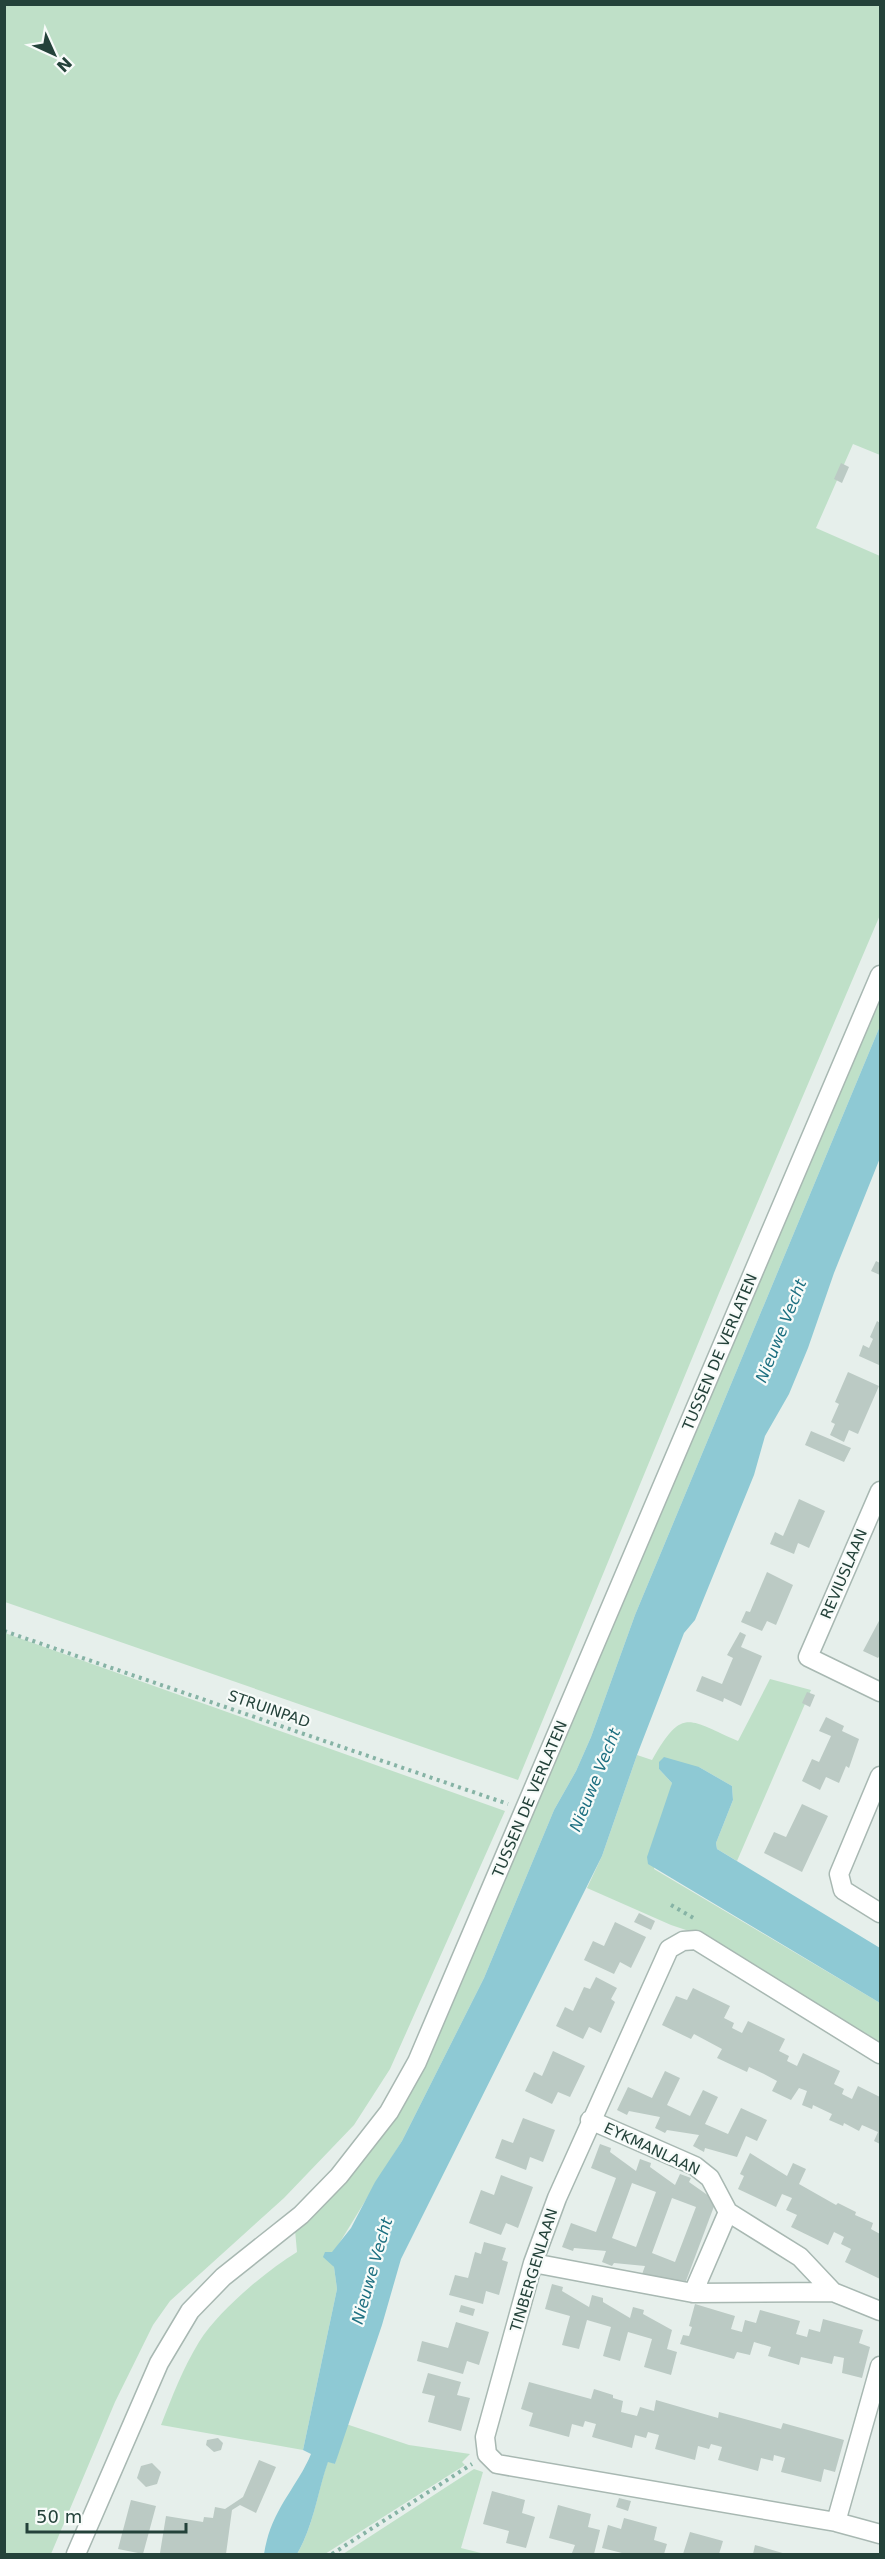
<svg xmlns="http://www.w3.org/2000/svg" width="885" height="2559" viewBox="0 0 885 2559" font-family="'DejaVu Sans',sans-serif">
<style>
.green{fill:#bfe0c8}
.water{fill:#8ec9d4}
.building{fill:#bbcac4;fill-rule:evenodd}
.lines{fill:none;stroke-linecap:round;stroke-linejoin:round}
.minor-casing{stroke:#a8b8b2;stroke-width:21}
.path{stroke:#86b3a5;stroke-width:4;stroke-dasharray:3 4.5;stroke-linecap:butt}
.minor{stroke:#fff;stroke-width:18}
.labels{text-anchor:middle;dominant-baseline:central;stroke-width:4.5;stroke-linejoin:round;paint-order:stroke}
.street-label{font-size:15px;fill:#24423a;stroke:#f7fbf9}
.water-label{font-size:16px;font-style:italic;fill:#1c6f80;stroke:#f7fbf9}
</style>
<rect width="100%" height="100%" fill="#e6efeb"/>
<path class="green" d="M5,5H880V455L853,444L816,528L880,556V915L719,1293L518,1780L5,1602Z
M880,993V1026L635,1615L591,1737L576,1771L554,1810L484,1978L402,2141L329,2260L334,2267L337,2289L303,2450L161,2425C172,2397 183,2368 199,2342C219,2310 265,2272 297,2252L295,2230L333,2195L380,2136L569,1728Z
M5,1633L505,1811L390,2069L354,2125L284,2198L170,2301L153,2325L115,2402L51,2554H5Z
M770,1679L811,1690L737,1861L717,1849L716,1843L733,1800L732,1786L699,1767L659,1769L672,1783L654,1869L880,2003V2042L707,1937L671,1925L587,1888L602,1856L637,1755L652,1760C683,1706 688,1720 738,1741Z
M346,2424L409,2445L470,2454L462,2462L465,2465L325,2554H297C314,2525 317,2493 328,2461L335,2464Z
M474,2469L483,2472L461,2548L485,2554H343Z"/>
<path class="water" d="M880,1026V1158L834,1273L808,1348L789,1394L765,1436L754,1475L695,1620L684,1633L637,1755L602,1856L401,2259L382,2325L335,2464L328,2462C318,2490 314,2525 297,2554H264C271,2509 297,2488 311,2454L303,2450L337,2289L334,2267L323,2257L325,2252H332L351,2228L375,2182L402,2141L484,1978L554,1810L576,1771L591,1737L635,1615Z
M664,1757L699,1767L732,1786L733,1800L716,1843L717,1849L880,1948V2003L648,1864L647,1857L672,1783L659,1769V1762Z"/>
<path class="building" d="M841,463L849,467L842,483L834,479Z
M876,1261L880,1263V1275L871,1271Z
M877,1321L880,1323L879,1365L859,1356L863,1345L869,1348L873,1339L870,1337Z
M848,1372L879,1386L858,1434L849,1430L844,1442L830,1435L835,1424L831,1422L839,1404L835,1402Z
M811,1431L851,1448L844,1462L805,1445Z
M799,1499L825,1511L809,1548L798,1543L794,1554L770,1544L775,1532L783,1536Z
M767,1572L793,1585L776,1625L767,1621L762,1631L741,1622L746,1611L750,1612Z
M880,1619V1655L878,1658L863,1651Z
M740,1632L746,1635L741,1647L762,1656L741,1706L724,1698L723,1702L696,1691L702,1676L722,1684L733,1658L727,1655Z
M807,1692L815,1695L810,1707L802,1703Z
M826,1717L844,1726L842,1731L859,1739L849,1768L846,1766L839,1783L826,1777L820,1790L802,1781L812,1759L819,1762L831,1736L819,1731Z
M802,1804L828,1816L802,1872L764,1853L774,1832L786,1837Z
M639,1913L655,1921L651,1930L634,1922Z
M615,1922L646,1937L631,1968L620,1962L614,1974L584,1960L593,1941L604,1946Z
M596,1977L617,1988L611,1999L615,2002L601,2033L589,2027L583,2039L556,2026L565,2007L573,2011L584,1987L590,1989Z
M693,1988L730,2006L724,2018L734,2023L732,2028L742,2033L748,2021L785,2039L779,2051L789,2056L787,2061L797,2066L803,2053L840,2071L834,2084L844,2089L842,2094L852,2099L858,2086L880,2097V2144L874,2141L878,2132L862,2125L859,2131L844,2123L843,2126L829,2120L832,2114L813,2105L812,2109L802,2105L807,2091L799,2088L791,2100L772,2091L777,2081L764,2074L749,2067L747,2072L717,2058L722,2049L694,2034L691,2039L662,2025L676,1996L687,2000Z
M553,2051L585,2066L570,2097L558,2092L552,2104L525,2091L534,2072L542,2076Z
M665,2071L680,2078L667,2105L690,2116L703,2090L718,2097L705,2124L728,2134L741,2108L767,2120L757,2141L746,2136L737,2157L705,2148L704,2152L693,2146L699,2135L667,2130L665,2133L655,2128L660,2117L629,2111L627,2115L617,2110L628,2087L652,2098Z
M523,2118L555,2130L543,2162L530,2157L526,2170L495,2158L502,2139L513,2143Z
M600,2144L611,2148L610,2152L636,2171L640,2159L651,2163L650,2167L675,2185L680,2174L691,2178L689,2182L716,2201L686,2281L641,2277L645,2266L614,2263L612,2266L602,2262L606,2251L574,2248L573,2251L562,2247L571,2223L596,2232L616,2178L591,2168ZM632,2183L656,2192L636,2247L612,2238ZM672,2198L696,2207L675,2262L652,2253Z
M750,2153L787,2176L793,2163L806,2169L799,2184L836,2205L838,2203L856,2212L855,2215L873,2223L871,2229L880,2234V2279L845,2262L851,2249L841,2244L844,2237L834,2232L828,2245L791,2227L797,2215L786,2210L792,2198L782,2194L776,2207L738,2189L744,2176L740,2174Z
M501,2175L533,2187L518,2228L506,2223L501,2235L469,2223L481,2190L494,2195Z
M484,2242L506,2248L502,2260L508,2262L499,2295L486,2291L483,2304L449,2295L455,2275L468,2278L475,2252L481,2254Z
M552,2284L563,2287L562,2291L589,2307L592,2295L603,2298V2302L630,2318L633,2307L644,2310L643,2314L672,2330L667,2349L677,2352L671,2375L644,2367L652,2339L628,2332L620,2361L603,2356L611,2327L587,2320L579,2349L562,2345L570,2316L545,2309Z
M695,2304L735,2316L731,2329L742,2332L745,2320L756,2323L760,2310L800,2321L796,2334L807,2337L809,2329L820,2332L823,2319L863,2330L859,2343L870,2347L862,2378L842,2373L844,2358L834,2356L832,2364L801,2357L799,2365L768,2356L771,2347L754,2342L750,2355L737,2352L734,2359L680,2344L683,2335L689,2336L692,2327L689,2326Z
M461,2305L475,2309L473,2316L459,2312Z
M456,2322L489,2332L479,2365L467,2361L463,2374L417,2361L422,2341L448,2348Z
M428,2373L461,2382L457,2395L470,2398L461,2431L428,2422L435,2396L422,2393Z
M529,2382L591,2399L594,2389L613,2395V2398L623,2401L621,2412L637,2416L640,2407L654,2411L656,2400L718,2418L719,2412L781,2429L783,2423L844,2440L835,2472L824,2469L821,2482L781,2472L785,2458L774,2455L773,2461L761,2458L758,2471L718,2460L722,2447L711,2444L709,2449L698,2446L695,2460L655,2449L659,2435L648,2432L646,2438L635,2435L632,2448L592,2437L596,2424L585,2421L583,2427L572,2424L569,2437L529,2426L533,2413L521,2409Z
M218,2438L223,2443L221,2450L214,2452L206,2445L207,2440Z
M259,2460L276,2467L256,2513L240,2505L232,2510L226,2554L160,2553L166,2516L203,2522L204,2517L213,2518L215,2507L225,2509L243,2497Z
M152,2463L161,2472L157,2484L146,2487L137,2478L141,2466Z
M492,2491L525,2500L522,2513L535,2517L526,2548L506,2543L509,2531L483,2524Z
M619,2498L631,2501L628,2511L616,2507Z
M131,2500L156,2506L143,2554L118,2549Z
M558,2505L591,2514L588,2527L600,2530L594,2554L572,2553L575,2545L549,2538Z
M624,2518L657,2527L654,2540L667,2544L664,2554H626L602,2548L608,2525L621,2529Z
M690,2532L723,2541L719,2554H683Z
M755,2545L786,2554H753Z"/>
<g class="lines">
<g class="minor-casing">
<path id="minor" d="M880,1491L808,1657L880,1692
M880,1776L839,1874L843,1890L880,1913
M880,2054L696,1940L683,1941L669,1949L557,2198L533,2263L485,2437L487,2454L497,2464L836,2522L880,2534
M590,2120L695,2166L710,2178L728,2212L800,2257L833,2292
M533,2263L693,2293L833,2292L880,2311
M693,2293L728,2212
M836,2522L880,2366
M76,2554L159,2363L190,2311L223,2277L301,2215L339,2176L389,2112L417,2062L880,975"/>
</g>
<path class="path" d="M4,1631L508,1804
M671,1905L697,1920
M332,2554L472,2464"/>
<use href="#minor" class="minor"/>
</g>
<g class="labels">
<g class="street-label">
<text transform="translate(720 1352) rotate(-67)">TUSSEN DE VERLATEN</text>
<text transform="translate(844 1574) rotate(-67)">REVIUSLAAN</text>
<text transform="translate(269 1709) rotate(19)">STRUINPAD</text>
<text transform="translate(530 1799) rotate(-67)">TUSSEN DE VERLATEN</text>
<text transform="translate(652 2149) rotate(25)">EYKMANLAAN</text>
<text transform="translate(534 2270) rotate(-73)">TINBERGENLAAN</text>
</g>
<g class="water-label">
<text transform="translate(781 1331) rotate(-68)">Nieuwe Vecht</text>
<text transform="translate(595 1780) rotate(-68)">Nieuwe Vecht</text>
<text transform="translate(372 2271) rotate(-74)">Nieuwe Vecht</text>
</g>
</g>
<rect width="885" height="2559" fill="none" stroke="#24423a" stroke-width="12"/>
<g transform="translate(54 54) rotate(135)" stroke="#f7fbf9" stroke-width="4.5" paint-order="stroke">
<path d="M0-4.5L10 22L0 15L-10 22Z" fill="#24423a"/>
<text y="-9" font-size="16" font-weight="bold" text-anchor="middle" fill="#24423a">N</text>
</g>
<path d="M27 2523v9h159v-9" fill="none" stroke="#24423a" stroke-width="3"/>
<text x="36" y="2523" font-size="18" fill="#24423a" stroke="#f7fbf9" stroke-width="4.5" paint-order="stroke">50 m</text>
</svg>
